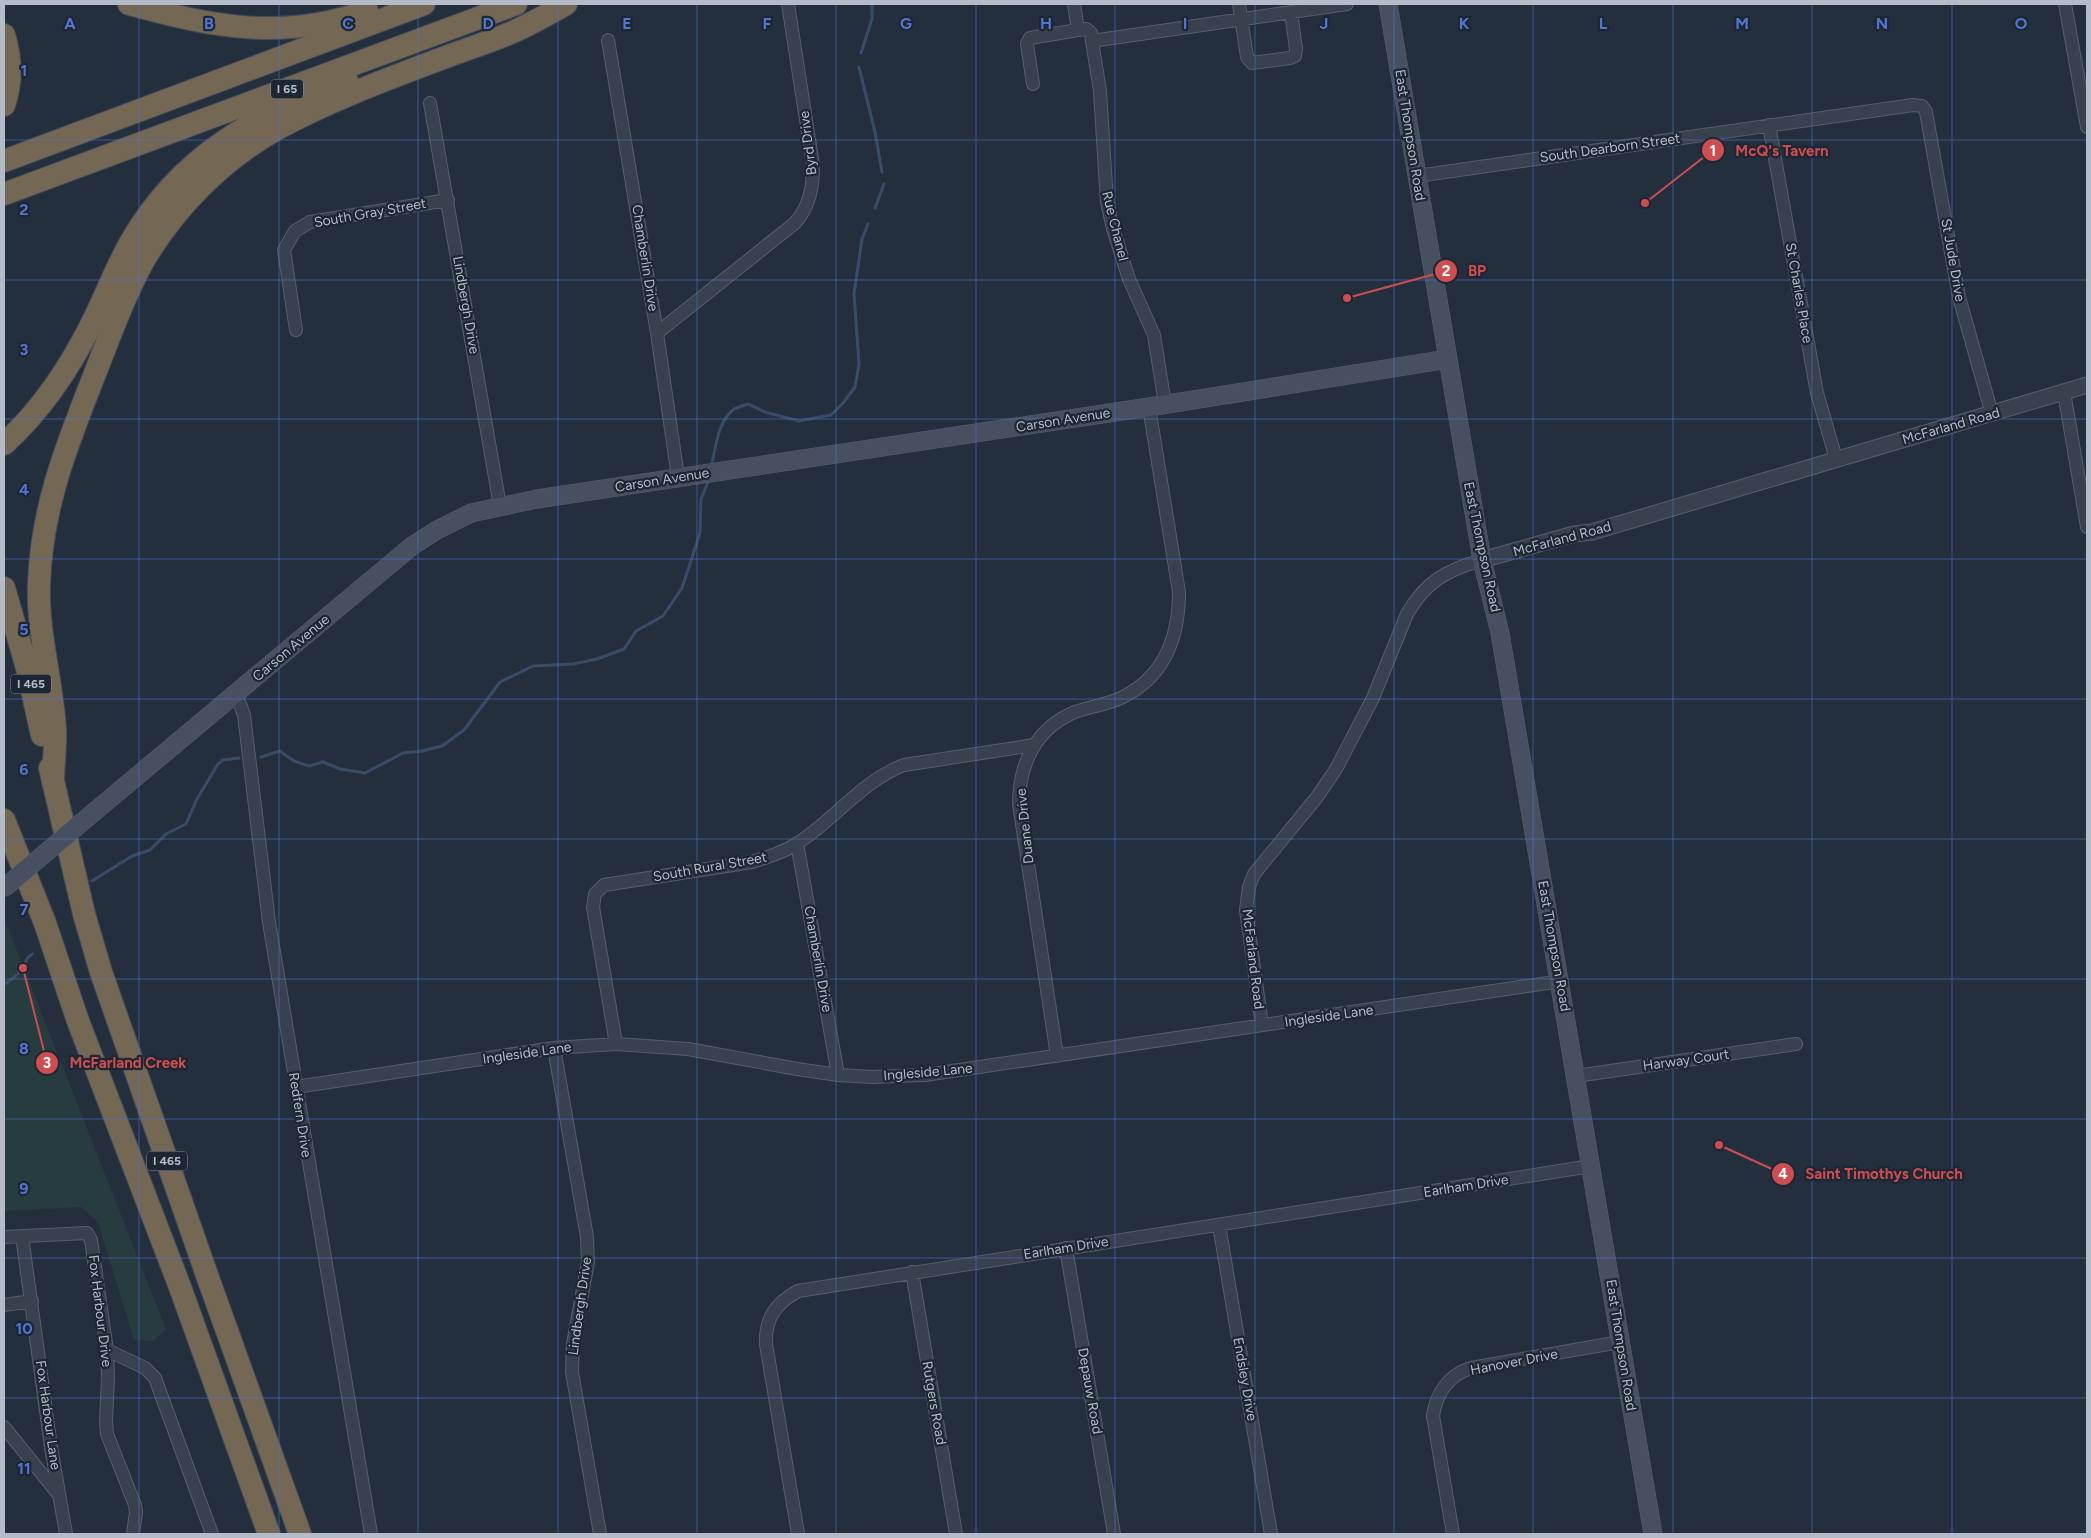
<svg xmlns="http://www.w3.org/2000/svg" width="2091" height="1538" viewBox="0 0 2091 1538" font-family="Figtree,sans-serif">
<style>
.green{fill:#263c3f}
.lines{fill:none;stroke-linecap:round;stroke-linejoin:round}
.stream{stroke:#394c67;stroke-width:3}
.minor-casing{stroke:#565f6c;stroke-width:14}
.tertiary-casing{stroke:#565f6c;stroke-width:17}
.secondary-casing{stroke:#565f6c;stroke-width:19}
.motorway-casing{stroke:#434c59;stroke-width:24}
.minor{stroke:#38414e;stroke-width:12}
.tertiary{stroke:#38414e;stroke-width:15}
.secondary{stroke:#465061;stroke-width:18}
.motorway{stroke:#746855;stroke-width:22}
.secondary-bridge-casing{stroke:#565f6c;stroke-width:19;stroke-linecap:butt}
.secondary-bridge{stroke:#465061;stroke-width:18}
.grid{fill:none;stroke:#5274d3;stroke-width:1;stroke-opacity:0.55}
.labels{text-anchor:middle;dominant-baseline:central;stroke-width:4.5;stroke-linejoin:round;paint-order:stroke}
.shield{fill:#1d2633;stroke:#878f9c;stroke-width:1}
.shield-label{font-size:12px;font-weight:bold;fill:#b4bcc9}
.street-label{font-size:14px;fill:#b4bcc9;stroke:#1d2633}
.grid-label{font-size:16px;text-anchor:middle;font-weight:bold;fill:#5274d3;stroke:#1d2633;stroke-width:4.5;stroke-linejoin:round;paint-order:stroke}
.leader{fill:none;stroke:#ce4d50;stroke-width:2}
.callout-dot{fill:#ce4d50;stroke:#1d2633;stroke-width:2}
.mark-label{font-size:15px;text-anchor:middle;font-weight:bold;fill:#fff}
.callout-label{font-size:15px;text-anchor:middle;font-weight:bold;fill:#ce4d50;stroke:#1d2633;stroke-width:4.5;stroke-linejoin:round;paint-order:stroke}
</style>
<rect width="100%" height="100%" fill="#242f3e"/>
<path class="green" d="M4,918L166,1329L153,1341L134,1340L98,1222L81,1207L4,1211Z"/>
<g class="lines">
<path class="stream" d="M861,53L872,19V4
M859,67L875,132L882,172
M875,208L884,184
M712,463C716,446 718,422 733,410C737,407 743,406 748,404L765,412L799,421L831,415L843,403L855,387L859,364L854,294L862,239L868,224
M261,757L280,751L294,761L309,766L323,762L340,769L365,773L403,753L422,751L442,746L464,730L500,682L533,666L573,664L597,659L624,649L636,631L663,616L682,588L700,533L701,499L708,482
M92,881L132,856L150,850L166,834L186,824L197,799L218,764L223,760L239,758
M4,984C10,982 19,973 23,968C27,961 25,958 32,954"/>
<g class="minor-casing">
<path id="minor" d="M1074,4L1078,30L1086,29L1091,33L1092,41L1100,91L1107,202L1113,229L1129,279L1154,335L1165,404
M1239,4L1247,57L1252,63L1290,58L1295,56L1296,49L1291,12
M2065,4L2087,127
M608,40L657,333L678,477
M1092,41L1347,4
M1033,84L1027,44L1030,38L1078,30
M430,103L500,506
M1769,125L1817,393L1836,459
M1417,176L1913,105L1922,106L1926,112L1959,297L1992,414
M296,330L284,250L295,231L310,222L448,200
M657,333L795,223C810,206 813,187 813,165L788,4
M2064,392L2087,527
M234,696L240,704L244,715L269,922L371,1534
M797,843L838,1075
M1262,1025L1246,910L1249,887L1254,874L1317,797L1336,769L1373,698L1407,614C1426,581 1447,570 1482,560
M616,1044L593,907L595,894L604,885L752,862C768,857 784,852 798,843C835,819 862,781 904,765L1034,745
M554,1048L587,1237L588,1262L573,1344L572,1372L600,1534
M1057,1056L1019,804C1019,764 1036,728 1075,712C1091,706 1107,705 1123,697C1165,676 1179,636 1179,592L1149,407
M1576,1076L1796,1044
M296,1087L554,1048L616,1044L688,1049L797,1069L838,1075L872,1077L925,1075L1561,981
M1219,1225L1271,1534
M22,1236L51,1447L66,1534
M4,1237L87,1233L91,1240L107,1350L108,1378L106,1421L107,1434L135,1505L136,1512L133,1534
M1066,1248L1114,1534
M912,1272L956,1534
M4,1305L32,1301
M107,1350L145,1368L155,1378L212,1534
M4,1427L59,1495
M798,1534L766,1344C765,1318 776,1303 798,1291L1591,1166
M1453,1534L1433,1416C1436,1394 1448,1375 1471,1368L1620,1342"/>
</g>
<g class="tertiary-casing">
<path id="tertiary" d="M1482,560L1574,534L1592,532L2087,385"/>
</g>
<g class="secondary-casing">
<path id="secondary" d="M1388,4L1482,560L1500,633L1653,1534
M94,812L412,546L437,530L471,513L537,499L1149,407L1448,359"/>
</g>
<g class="motorway-casing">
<path id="motorway" d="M129,4C213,27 282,41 367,11
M4,35C11,58 12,82 4,105
M4,161L424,4
M4,194L516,4
M4,444C43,409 71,366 94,319C107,293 117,265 132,240C181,155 258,114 347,81
M4,588L27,668L42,735
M50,768L84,914L101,972L208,1278L300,1534
M53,782C53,764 56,746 55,729C52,680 37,632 39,583C42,508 65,450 92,381C108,341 123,298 144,260C175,207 223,159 277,129C332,99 393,77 451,55C473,47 495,40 515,31C533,23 550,13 566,4
M4,820L45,923L78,1021L180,1287L269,1534"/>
</g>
<use href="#minor" class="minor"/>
<use href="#tertiary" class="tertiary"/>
<use href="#secondary" class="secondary"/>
<use href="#motorway" class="motorway"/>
<g class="secondary-bridge-casing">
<path id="secondary-bridge" d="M4,888L94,812"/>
</g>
<use href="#secondary-bridge" class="secondary-bridge"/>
</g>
<path class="grid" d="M139,4V1534M279,4V1534M418,4V1534M558,4V1534M697,4V1534M836,4V1534M976,4V1534M1115,4V1534M1255,4V1534M1394,4V1534M1533,4V1534M1673,4V1534M1812,4V1534M1952,4V1534M4,140H2087M4,280H2087M4,419H2087M4,559H2087M4,699H2087M4,839H2087M4,979H2087M4,1119H2087M4,1258H2087M4,1398H2087"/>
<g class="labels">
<g class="shield">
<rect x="271" y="79.5" width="32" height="19" rx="4"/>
<rect x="11" y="674.5" width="40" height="19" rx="4"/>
<rect x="147" y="1151.5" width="40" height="19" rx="4"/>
</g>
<g class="shield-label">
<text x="287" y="89">I 65</text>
<text x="31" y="684">I 465</text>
<text x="167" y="1161">I 465</text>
</g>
<g class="street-label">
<text transform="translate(1410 135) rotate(81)">East Thompson Road</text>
<text transform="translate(808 143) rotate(-97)">Byrd Drive</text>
<text transform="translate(1610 148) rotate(-8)">South Dearborn Street</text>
<text transform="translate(370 213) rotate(-10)">South Gray Street</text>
<text transform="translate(1115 226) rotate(76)">Rue Chanel</text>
<text transform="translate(645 258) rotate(81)">Chamberlin Drive</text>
<text transform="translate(1953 260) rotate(80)">St Jude Drive</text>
<text transform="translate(1799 293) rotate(80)">St Charles Place</text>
<text transform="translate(466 305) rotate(80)">Lindbergh Drive</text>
<text transform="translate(1063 420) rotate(-9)">Carson Avenue</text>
<text transform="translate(1951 426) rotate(-16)">McFarland Road</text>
<text transform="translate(662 480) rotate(-9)">Carson Avenue</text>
<text transform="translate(1562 539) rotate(-15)">McFarland Road</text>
<text transform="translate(1482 547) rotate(78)">East Thompson Road</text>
<text transform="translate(291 648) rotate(-40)">Carson Avenue</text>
<text transform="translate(1025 826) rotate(-96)">Duane Drive</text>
<text transform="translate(710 867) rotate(-10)">South Rural Street</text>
<text transform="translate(1554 946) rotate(80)">East Thompson Road</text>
<text transform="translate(818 959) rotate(80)">Chamberlin Drive</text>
<text transform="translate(1253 959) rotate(83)">McFarland Road</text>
<text transform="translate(1329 1016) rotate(-8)">Ingleside Lane</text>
<text transform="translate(527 1053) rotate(-8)">Ingleside Lane</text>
<text transform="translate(1686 1060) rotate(-8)">Harway Court</text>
<text transform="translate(928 1072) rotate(-5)">Ingleside Lane</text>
<text transform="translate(300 1115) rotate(81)">Redfern Drive</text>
<text transform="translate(1466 1186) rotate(-9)">Earlham Drive</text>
<text transform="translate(1066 1248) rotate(-9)">Earlham Drive</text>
<text transform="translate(580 1306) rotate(-82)">Lindbergh Drive</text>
<text transform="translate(100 1311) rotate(83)">Fox Harbour Drive</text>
<text transform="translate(1621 1345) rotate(81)">East Thompson Road</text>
<text transform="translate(1514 1362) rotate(-11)">Hanover Drive</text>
<text transform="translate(1245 1379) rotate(80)">Endsley Drive</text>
<text transform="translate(1090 1391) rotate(80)">Depauw Road</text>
<text transform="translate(934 1403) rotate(80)">Rutgers Road</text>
<text transform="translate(48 1415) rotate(82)">Fox Harbour Lane</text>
</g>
</g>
<g class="grid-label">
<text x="70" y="29">A</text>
<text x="209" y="29">B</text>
<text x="348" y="29">C</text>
<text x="488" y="29">D</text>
<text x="627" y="29">E</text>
<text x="767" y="29">F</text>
<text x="906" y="29">G</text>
<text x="1046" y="29">H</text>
<text x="1185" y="29">I</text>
<text x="1324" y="29">J</text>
<text x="1464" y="29">K</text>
<text x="1603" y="29">L</text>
<text x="1742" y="29">M</text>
<text x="1882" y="29">N</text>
<text x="2021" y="29">O</text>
<text x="24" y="76">1</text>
<text x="24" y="215">2</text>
<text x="24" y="355">3</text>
<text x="24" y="495">4</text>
<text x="24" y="635">5</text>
<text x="24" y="775">6</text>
<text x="24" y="915">7</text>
<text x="24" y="1054">8</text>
<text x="24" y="1194">9</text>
<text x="24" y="1334">10</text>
<text x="24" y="1474">11</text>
</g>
<path class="leader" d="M1645 203L1713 150M1347 298L1446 271M23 968L47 1063M1719 1145L1783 1174"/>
<g class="callout-dot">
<circle cx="1645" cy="203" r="5"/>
<circle cx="1347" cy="298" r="5"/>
<circle cx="23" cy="968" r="5"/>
<circle cx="1719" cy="1145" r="5"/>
<circle cx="1713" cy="150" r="12"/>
<circle cx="1446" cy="271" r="12"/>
<circle cx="47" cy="1063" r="12"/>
<circle cx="1783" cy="1174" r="12"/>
</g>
<g class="mark-label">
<text x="1713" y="156">1</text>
<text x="1446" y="276">2</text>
<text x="47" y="1068">3</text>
<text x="1783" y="1179">4</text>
</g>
<g class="callout-label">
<text x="1782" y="156">McQ's Tavern</text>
<text x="1477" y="276">BP</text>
<text x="128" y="1068">McFarland Creek</text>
<text x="1884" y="1179">Saint Timothys Church</text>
</g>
<rect width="2091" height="1538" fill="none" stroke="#b4bcc9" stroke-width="10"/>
</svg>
